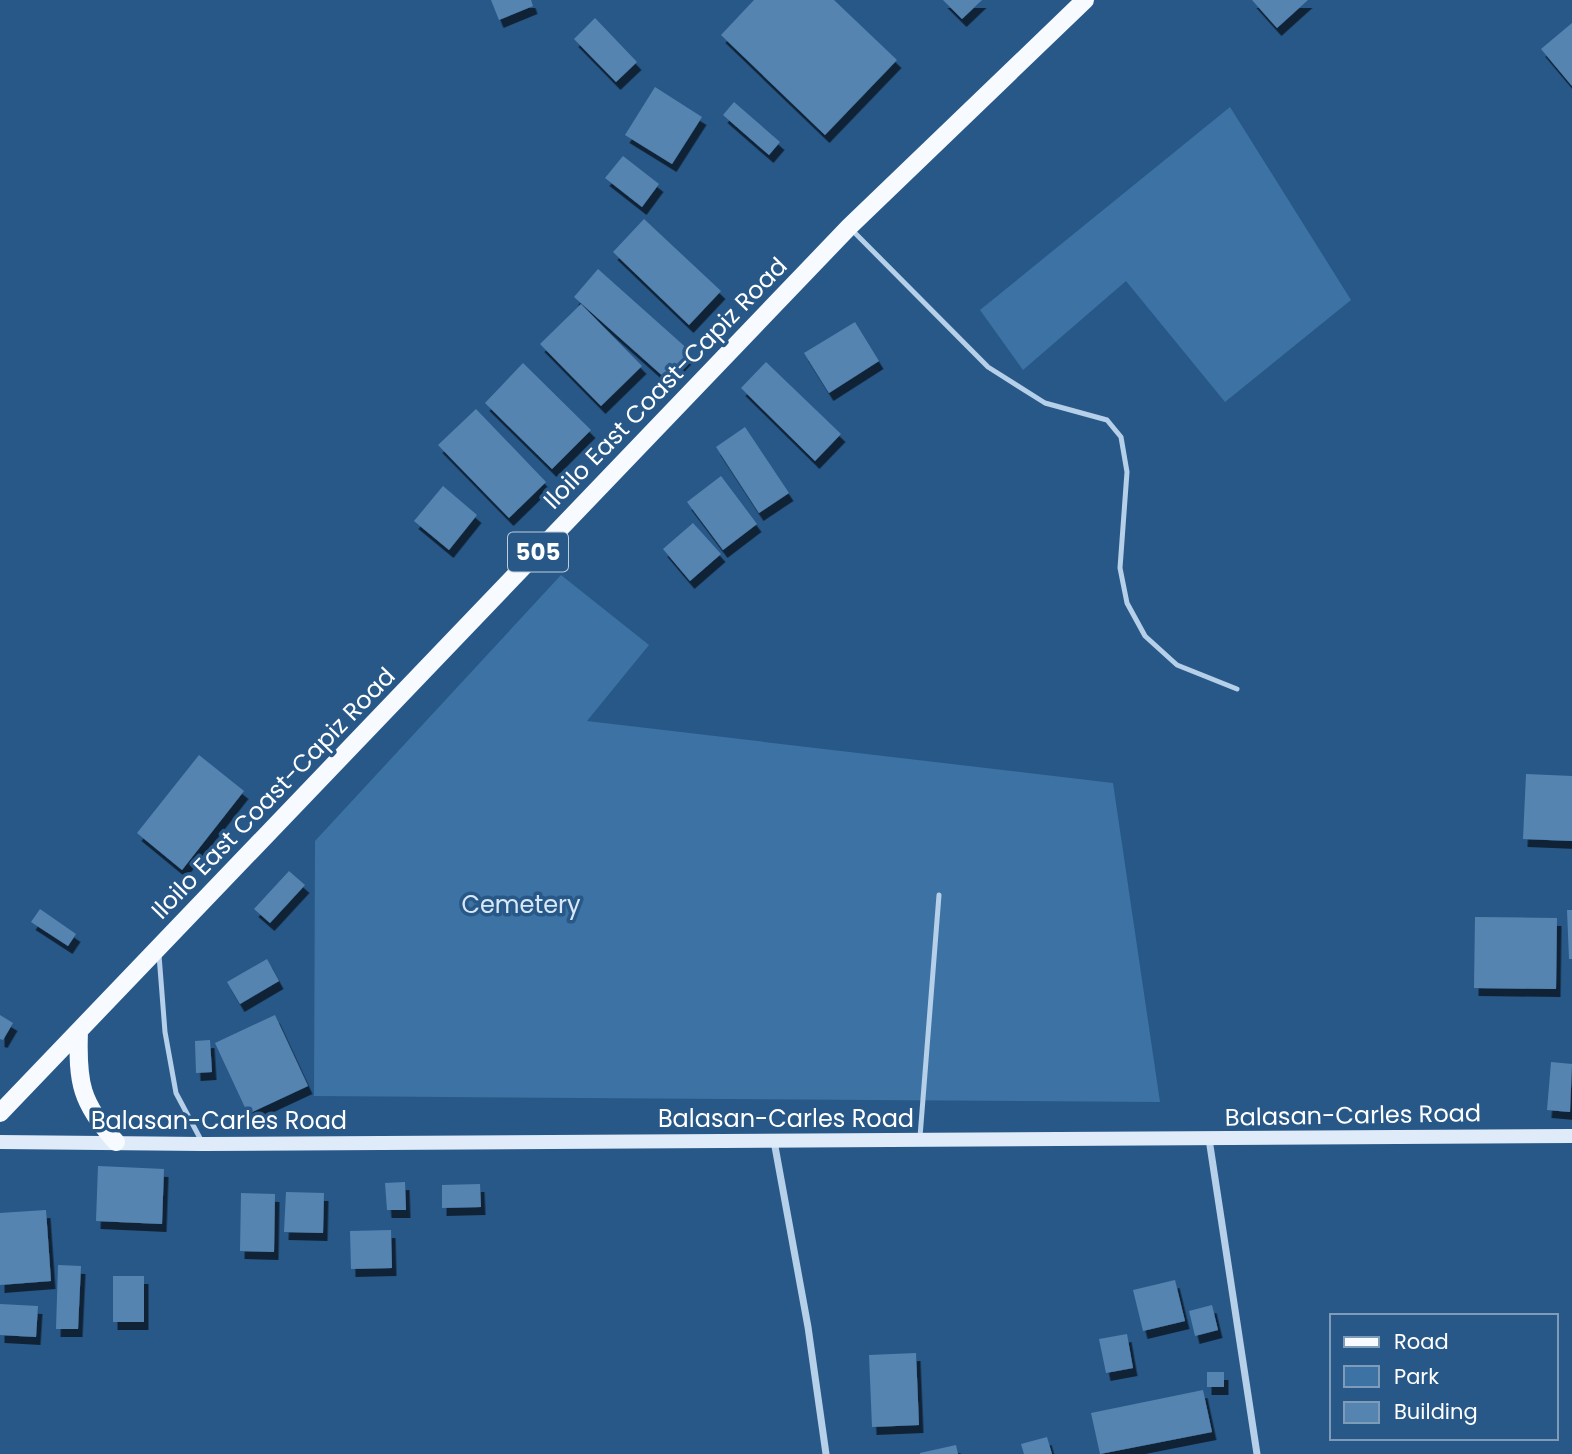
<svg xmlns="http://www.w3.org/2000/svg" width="1572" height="1454" viewBox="0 0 1572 1454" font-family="Poppins,sans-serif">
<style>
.green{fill:#3d72a4}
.building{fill:#5584b1;filter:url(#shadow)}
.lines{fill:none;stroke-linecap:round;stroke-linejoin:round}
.service{stroke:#b5d0e8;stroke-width:5}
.minor{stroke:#b5d0e8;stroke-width:7}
.secondary{stroke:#dfebf8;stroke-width:14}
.primary{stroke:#f7fafe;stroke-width:18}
.labels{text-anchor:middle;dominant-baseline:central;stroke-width:7;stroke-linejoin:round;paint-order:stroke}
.shield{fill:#285888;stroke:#becddb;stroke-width:2}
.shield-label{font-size:23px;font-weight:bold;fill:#fff}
.street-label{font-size:24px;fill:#fff;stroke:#285888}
.park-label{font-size:24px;fill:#d9e8f7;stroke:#285888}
</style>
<defs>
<filter id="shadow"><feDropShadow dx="4.5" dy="8" stdDeviation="0" flood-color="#0009"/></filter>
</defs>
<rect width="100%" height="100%" fill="#285888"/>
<path class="green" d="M1230,107L1351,300L1225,402L1126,281L1023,370L980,310Z
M561,575L649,645L587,721L1113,783L1160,1102L314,1096L315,841Z"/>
<path class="building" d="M491,0H531L533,6L499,20Z
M754,0H834L897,60L825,135L721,35Z
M943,0H982L962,19Z
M1252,0H1308L1277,28Z
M595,18L637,62L616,82L574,39Z
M1572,23V86L1541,49Z
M655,87L702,117L672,164L625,135Z
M734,102L780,142L769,155L723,115Z
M623,156L659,184L642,207L605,178Z
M644,219L721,291L689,325L613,252Z
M598,269L691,352L666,379L574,297Z
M581,304L642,366L601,406L540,344Z
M855,322L879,361L829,393L804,353Z
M766,362L841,434L815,461L741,388Z
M523,363L591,430L552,469L485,403Z
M476,409L546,482L509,518L438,445Z
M745,427L789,493L759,513L716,447Z
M721,476L757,524L723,550L687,502Z
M443,486L477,515L449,550L414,521Z
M693,523L721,554L690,581L663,549Z
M199,755L244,791L182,870L137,833Z
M1526,774L1572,776V841L1523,839Z
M289,871L305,885L270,923L254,909Z
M40,909L76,934L68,946L31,922Z
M1567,910H1572V959H1569Z
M1475,917L1557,918L1556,989L1474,988Z
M267,959L279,981L240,1004L227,982Z
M0,1015L13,1023L3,1040L0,1039Z
M275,1015L308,1086L248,1114L215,1043Z
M210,1040L212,1072L196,1073L195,1041Z
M1551,1062L1572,1064L1570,1112L1547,1110Z
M98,1166L164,1169L162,1224L96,1221Z
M405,1182L406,1210H387L385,1183Z
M480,1184L481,1207L442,1208V1185Z
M286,1192L324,1193L323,1233L284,1232Z
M241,1193L275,1194L274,1252L240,1251Z
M46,1210L51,1281L0,1285V1213Z
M391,1230L392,1268L351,1269L350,1231Z
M58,1265L81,1266L78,1329H56Z
M113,1276H144V1322H113Z
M1175,1280L1185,1321L1143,1331L1133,1290Z
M0,1304L38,1306L36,1337L0,1335Z
M1212,1305L1218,1330L1195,1336L1189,1311Z
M1127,1334L1133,1368L1106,1373L1099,1339Z
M916,1353L919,1425L872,1427L869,1355Z
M1207,1372H1224V1387H1207Z
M1203,1390L1212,1432L1100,1454L1091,1413Z
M1047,1437L1052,1454H1024L1021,1444Z
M956,1445L958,1454H920V1453Z"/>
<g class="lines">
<path class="service" d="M851,229L988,367L1045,403L1107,420L1121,437L1127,472L1120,568L1127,603L1145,636L1177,665L1237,689
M159,955L165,1032L176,1093L201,1140
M920,1137L939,895"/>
<path class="minor" d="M1209,1139L1257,1454
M774,1141L808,1327L826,1454"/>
<path class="secondary" d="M0,1142L203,1144L1572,1136"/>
<path class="primary" d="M79,1031C77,1083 81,1103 116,1142
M0,1113L849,227L1085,0"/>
</g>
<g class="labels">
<rect class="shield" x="508" y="532.5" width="60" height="39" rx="5"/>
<g class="shield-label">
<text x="538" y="552">505</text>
</g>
<g class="street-label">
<text transform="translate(665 383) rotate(-46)">Iloilo East Coast-Capiz Road</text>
<text transform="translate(273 793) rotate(-46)">Iloilo East Coast-Capiz Road</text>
<text transform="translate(1353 1115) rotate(-1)">Balasan-Carles Road</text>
<text x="786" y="1118">Balasan-Carles Road</text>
<text x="219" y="1120">Balasan-Carles Road</text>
</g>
<g class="park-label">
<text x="521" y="904">Cemetery</text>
</g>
</g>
<rect x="1330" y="1314" width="228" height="126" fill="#285888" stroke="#7e9bb8" stroke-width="2"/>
<rect x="1344" y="1337" width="35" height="10" fill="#f7fafe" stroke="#7e9bb8" stroke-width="2"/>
<text x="1394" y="1349" font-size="21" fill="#ffffff">Road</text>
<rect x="1344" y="1366" width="35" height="21" fill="#3d72a4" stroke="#7e9bb8" stroke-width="2"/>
<text x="1394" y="1384" font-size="21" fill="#ffffff">Park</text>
<rect x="1344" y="1402" width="35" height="21" fill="#5584b1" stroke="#7e9bb8" stroke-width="2"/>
<text x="1394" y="1419" font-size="21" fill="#ffffff">Building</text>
</svg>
